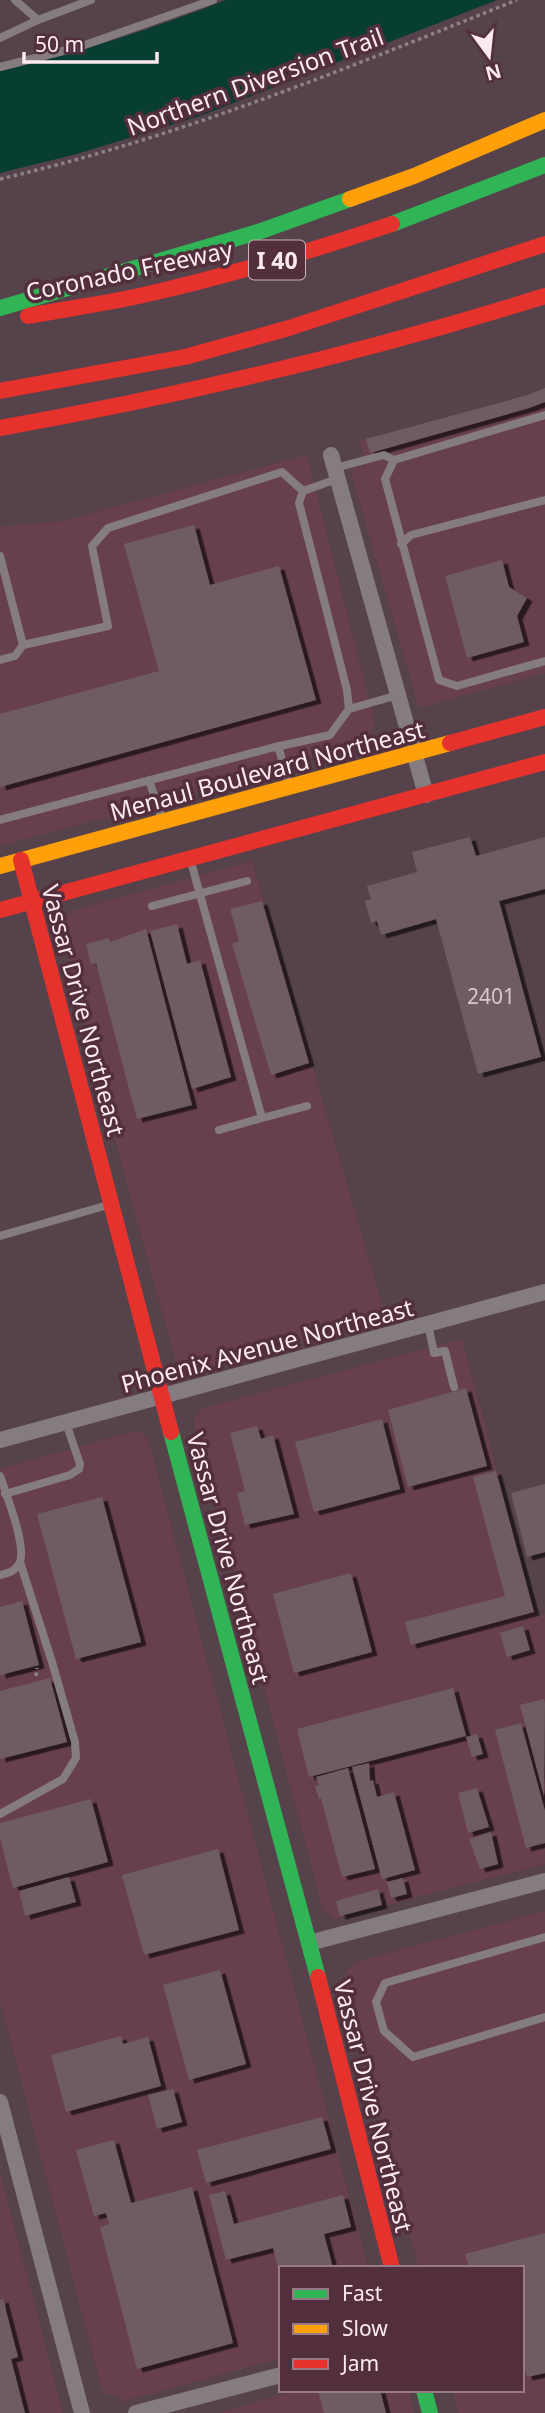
<svg xmlns="http://www.w3.org/2000/svg" width="545" height="2413" viewBox="0 0 545 2413" font-family="'Noto Sans',sans-serif">
<style>
.built{fill:#683f4f}
.water{fill:#083d32}
.building{fill:#6e5c61;filter:url(#shadow)}
.lines{fill:none;stroke-linecap:round;stroke-linejoin:round}
.path{stroke:#8d8387;stroke-width:3.5;stroke-dasharray:3.5 3.5;stroke-linecap:butt}
.lane{stroke:#857c80;stroke-width:8}
.street{stroke:#857c80;stroke-width:16}
.fast{stroke:#30b455;stroke-width:16}
.slow{stroke:#ff9f0a;stroke-width:16}
.jam{stroke:#e5322d;stroke-width:16}
.labels{text-anchor:middle;dominant-baseline:central;stroke-width:7;stroke-linejoin:round;paint-order:stroke}
.number-label{font-size:21px;fill:#d9c6cc}
.shield{fill:#532f3d;stroke:#cab2ba;stroke-width:2}
.shield-label{font-size:23px;font-weight:bold;fill:#fdeaf0}
.street-label{font-size:24px;fill:#fdeaf0;stroke:#532f3d}
</style>
<defs>
<filter id="shadow"><feDropShadow dx="5.5" dy="3.5" stdDeviation="0" flood-color="#0009"/></filter>
</defs>
<rect width="100%" height="100%" fill="#56424a"/>
<path class="built" d="M545,388V673L419,708L350,469L365,465L359,441L528,395Z
M307,455L375,723L368,739L362,742L303,758L302,764L0,846V527L63,521Z
M252,861L386,1317L196,1370L184,1369L176,1362L128,1188L60,928L67,915L75,910Z
M462,1339L536,1616L545,1614V1864L334,1919L323,1910L194,1423V1417L203,1408Z
M132,1432H141L149,1442L368,2268H281V2358L121,2402L119,2397L105,2393L101,2386L0,2001V1469Z
M545,1911V2413H458L452,2390H522V2268H419L344,1981L348,1969L355,1962Z
M0,2172L63,2413H0Z
M298,2390H408L414,2413H219Z"/>
<path class="water" d="M226,0H497L203,115L77,154L0,173V71C78,53 152,29 226,0Z"/>
<path class="building" d="M545,388V402L529,408L370,453L366,439L528,395Z
M194,525L210,585L279,566L316,700L0,787V714L159,671L124,544Z
M502,560L509,587L527,598L517,616L524,642L467,658L445,576Z
M470,837L476,856L545,837V889L499,901L541,1057L478,1074L436,919L381,935L377,921L371,923L365,901L371,899L367,886L417,872L412,852Z
M262,901L309,1063L271,1075L232,944L239,941L230,909Z
M177,924L187,964L200,960L231,1077L192,1089L150,931Z
M146,929L192,1105L137,1119L96,963L91,964L86,944L109,938L110,942Z
M466,1388L487,1466L408,1487L388,1410Z
M382,1419L400,1489L314,1512L295,1442Z
M257,1426L261,1439L273,1435L294,1514L245,1525L237,1493L245,1491L230,1433Z
M496,1471L534,1612L411,1645L405,1622L505,1596L473,1477Z
M545,1484V1552L527,1557L511,1493Z
M102,1497L141,1642L76,1659L37,1514Z
M351,1573L372,1652L294,1673L273,1594Z
M22,1601L39,1665L0,1675V1607Z
M523,1626L530,1650L507,1657L500,1633Z
M50,1678L67,1742L0,1759V1691Z
M453,1688L466,1736L309,1777L297,1729Z
M544,1699L545,1704L544,1796L520,1705Z
M521,1723L545,1811V1843L526,1848L495,1730Z
M477,1734L483,1754L472,1757L466,1737Z
M369,1763L370,1781L373,1780L377,1797L394,1792L415,1870L382,1879L352,1767Z
M348,1768L375,1869L342,1877L321,1798L319,1799L315,1786L319,1785L316,1777Z
M477,1788L489,1827L468,1833L458,1793Z
M91,1799L108,1862L13,1888L0,1838V1823Z
M491,1832L498,1864L480,1869L469,1839Z
M218,1849L239,1930L144,1955L122,1875Z
M69,1877L76,1902L25,1916L19,1891Z
M403,1878L407,1894L391,1898L387,1882Z
M378,1889L382,1905L340,1916L336,1901Z
M220,1970L246,2064L189,2080L163,1985Z
M121,2036L123,2044L148,2037L161,2086L66,2112L51,2055Z
M173,2089L182,2122L157,2129L148,2095Z
M322,2117L331,2149L206,2183L197,2150Z
M114,2140L131,2203L192,2187L233,2343L137,2369L100,2227L109,2224L106,2213L94,2216L76,2150Z
M225,2191L234,2224L343,2195L351,2227L324,2234L333,2268H281L280,2275L273,2248L226,2260L209,2195Z
M545,2233V2373L527,2377L522,2359V2268H469L465,2254Z
M3,2299L18,2357L11,2359L25,2413H0V2300Z
M318,2390H380L386,2413H324Z"/>
<g class="lines">
<path class="path" d="M0,179C178,138 347,68 517,0
M36,1676L37,1668"/>
<path class="lane" d="M15,0L38,20
M0,38L38,20L91,0
M0,67L79,47L213,0
M545,415L394,460L385,479L439,680L457,686L545,661
M335,468L384,455L394,460
M337,479L303,491L299,503L347,690L349,709L398,695
M401,544L411,535L545,500
M0,556L23,645L15,656L0,660
M23,645L108,626L92,546L108,528L282,472L303,491
M278,746L289,784
M149,780L162,819
M0,820L271,748L330,735L349,709
M191,862L262,1118L219,1130
M152,906L247,881
M262,1118L307,1106
M0,1236L108,1205
M428,1324L434,1353L445,1351L454,1387
M0,1476C6,1494 28,1549 19,1564C14,1572 8,1573 0,1575
M5,1494L70,1475L79,1469L80,1464L66,1423
M0,1814L63,1779L76,1758L75,1742L52,1662L20,1562
M545,1937L385,1983L376,2002L384,2031L413,2057L545,2017"/>
<path class="street" d="M331,455L426,795
M0,1440L545,1292
M309,1943L545,1881
M0,2102L82,2413
M136,2413L281,2375"/>
<path class="fast" d="M392,224L545,165
M0,308L261,231L350,199
M171,1432L318,1977
M424,2390L430,2413"/>
<path class="slow" d="M350,199L414,176L545,120
M0,866L450,743"/>
<path class="jam" d="M28,316C65,309 102,304 139,296C224,277 308,252 392,224
M0,391L185,357L289,328L545,244
M0,428C185,395 366,352 545,296
M450,743L545,717
M21,860L171,1432
M0,910L545,762
M318,1977L392,2268"/>
</g>
<g class="labels">
<g class="number-label">
<text x="491" y="996">2401</text>
</g>
<rect class="shield" x="249" y="240.5" width="56" height="39" rx="5"/>
<g class="shield-label">
<text x="277" y="260">I 40</text>
</g>
<g class="street-label">
<text transform="translate(255 81) rotate(-20)">Northern Diversion Trail</text>
<text transform="translate(129 270) rotate(-12)">Coronado Freeway</text>
<text transform="translate(267 770) rotate(-15)">Menaul Boulevard Northeast</text>
<text transform="translate(84 1010) rotate(75)">Vassar Drive Northeast</text>
<text transform="translate(267 1345) rotate(-15)">Phoenix Avenue Northeast</text>
<text transform="translate(229 1558) rotate(75)">Vassar Drive Northeast</text>
<text transform="translate(374 2106) rotate(76)">Vassar Drive Northeast</text>
</g>
</g>
<rect x="279" y="2266" width="245" height="126" fill="#532f3d" stroke="#977a85" stroke-width="2"/>
<rect x="293" y="2289" width="35" height="10" fill="#30b455" stroke="#977a85" stroke-width="2"/>
<text x="342" y="2301" font-size="21" fill="#fdeaf0">Fast</text>
<rect x="293" y="2324" width="35" height="10" fill="#ff9f0a" stroke="#977a85" stroke-width="2"/>
<text x="342" y="2336" font-size="21" fill="#fdeaf0">Slow</text>
<rect x="293" y="2359" width="35" height="10" fill="#e5322d" stroke="#977a85" stroke-width="2"/>
<text x="342" y="2371" font-size="21" fill="#fdeaf0">Jam</text>
<g transform="translate(489 56) rotate(165)" stroke="#532f3d" stroke-width="5" paint-order="stroke">
<path d="M0-5L12 26L0 18L-12 26Z" fill="#fdeaf0"/>
<text y="-10" font-size="19" font-weight="bold" text-anchor="middle" fill="#fdeaf0">N</text>
</g>
<path d="M24 52v10h133v-10" fill="none" stroke="#fdeaf0" stroke-width="3.5"/>
<text x="35" y="52" font-size="21" fill="#fdeaf0" stroke="#532f3d" stroke-width="5" paint-order="stroke">50 m</text>
</svg>
